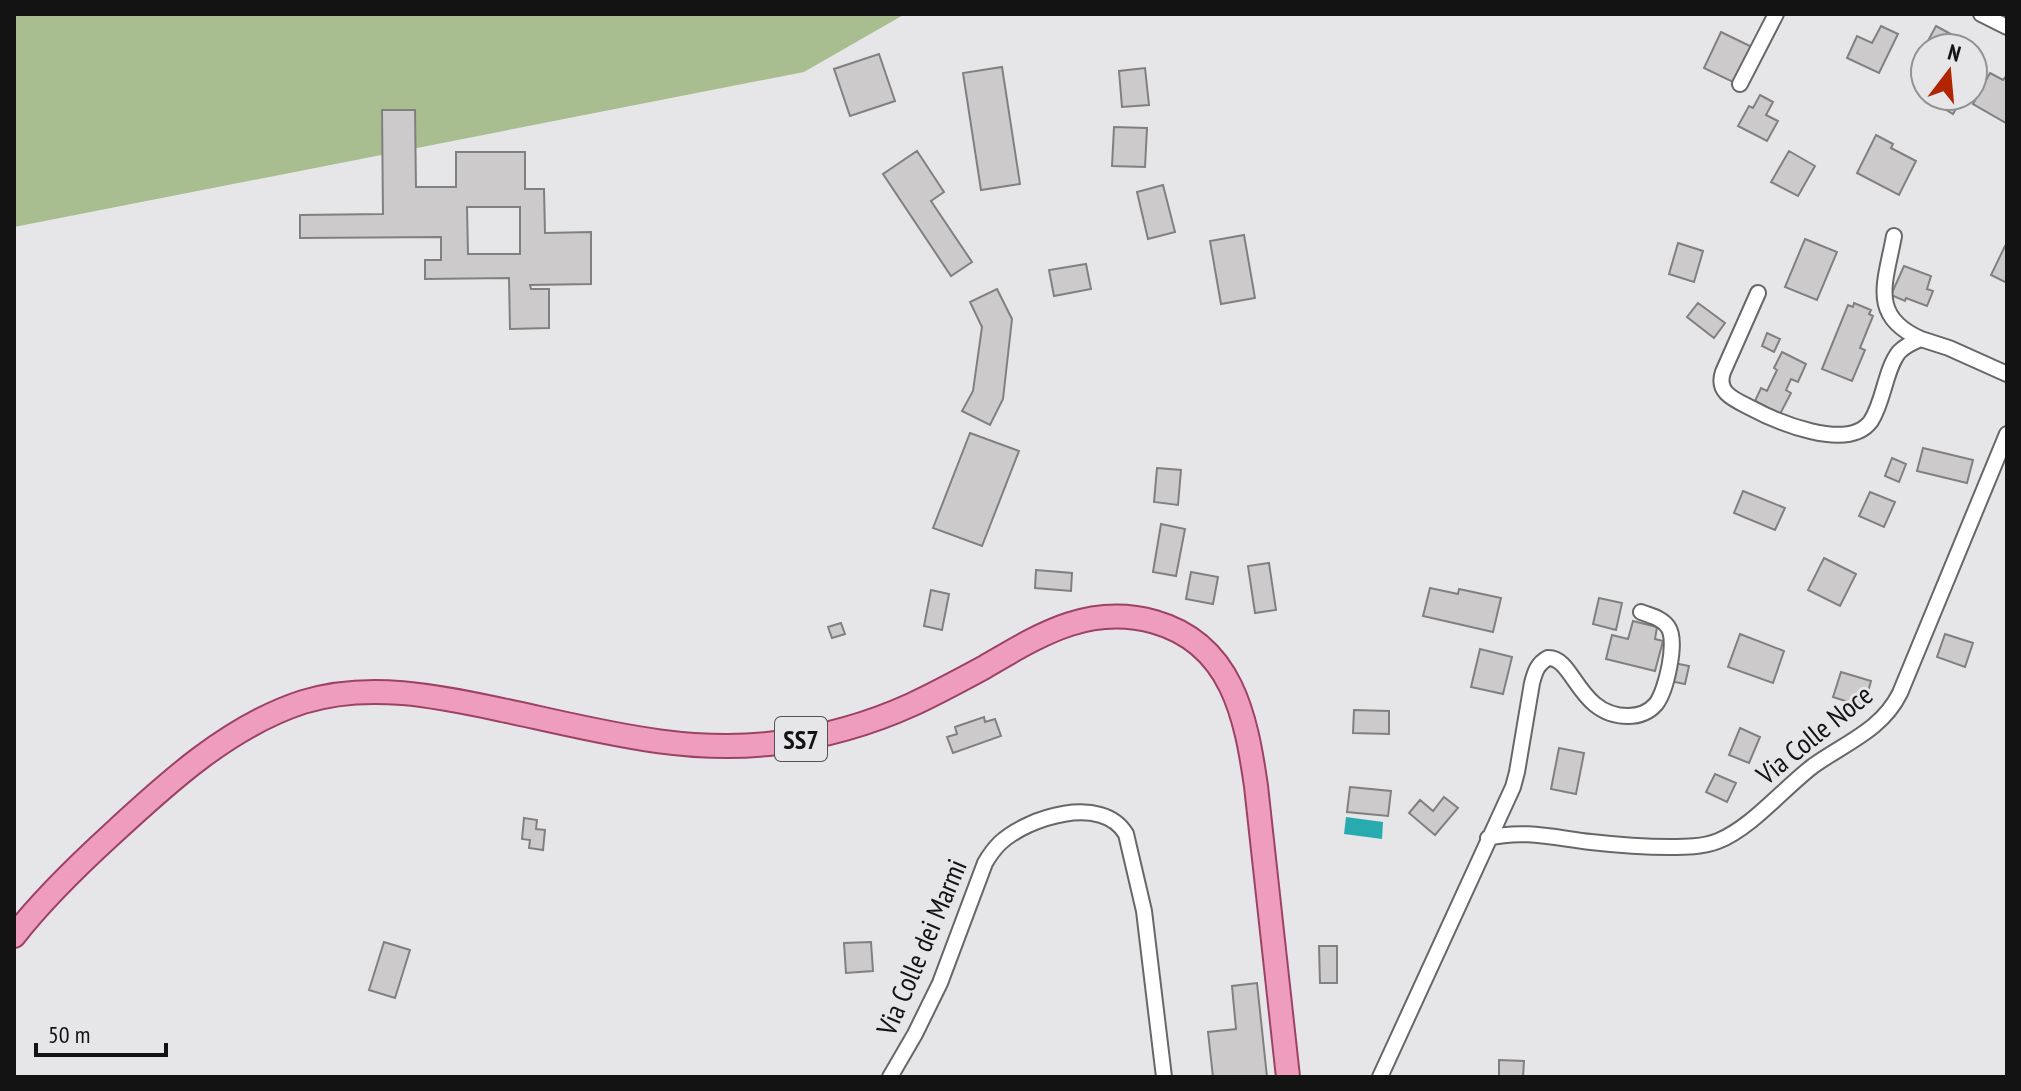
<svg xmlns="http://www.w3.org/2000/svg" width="2021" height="1091" viewBox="0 0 2021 1091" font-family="'PT Sans Narrow',sans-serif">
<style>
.green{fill:#a9be90}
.water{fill:#27abae}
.building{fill:#cccacb;stroke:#818081;stroke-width:2;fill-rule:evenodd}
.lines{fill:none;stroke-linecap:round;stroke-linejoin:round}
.street-casing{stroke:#676769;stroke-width:18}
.primary-casing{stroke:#9c4264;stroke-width:26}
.street{stroke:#fff;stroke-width:14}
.primary{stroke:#ef9dbc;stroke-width:22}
.labels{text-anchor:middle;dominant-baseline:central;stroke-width:6;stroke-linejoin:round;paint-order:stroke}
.shield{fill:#e6e6e8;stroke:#525253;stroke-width:2}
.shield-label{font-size:26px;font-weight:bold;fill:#131313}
.street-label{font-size:28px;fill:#131313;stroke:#e6e6e8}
</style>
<rect width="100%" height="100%" fill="#e6e6e8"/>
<path class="green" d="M14,14H905L804,72L14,227Z"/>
<path class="water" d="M1346,817L1383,822L1382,839L1344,834Z"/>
<path class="building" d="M1881,26L1898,34L1879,73L1847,58L1857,36L1872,43Z
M1936,26L1969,44L1967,48H1925V63L1918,59Z
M1721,32L1752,47L1735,83L1704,68Z
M879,54L895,101L850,116L834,69Z
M1002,67L1020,184L981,190L963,73Z
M1145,68L1149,105L1122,107L1119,71Z
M1990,73L2003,80L2007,75L2006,123L1973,104Z
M1760,95L1773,102L1766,115L1778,121L1767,141L1738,126L1749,106L1753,108Z
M1943,96H1963L1953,114L1938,105Z
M382,110H415L416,187H456V152H525V189H544L545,233L591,232V284L530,285L531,289H549V328L510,329L509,278L425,279V260H441V237L300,238V215L383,214ZM467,207H520V254H468Z
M1114,127L1147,128L1145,167L1112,166Z
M1876,135L1893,144L1891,148L1916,161L1899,195L1857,173Z
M917,151L944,192L931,201L972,262L951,276L883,174Z
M1789,151L1815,166L1798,196L1771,182Z
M1163,185L1175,232L1148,239L1137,192Z
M1244,235L1255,298L1221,304L1210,241Z
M1805,239L1837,252L1817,300L1785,287Z
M1678,243L1703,251L1694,282L1669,274Z
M2005,246L2007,247V283L1991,275Z
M1086,264L1091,289L1054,296L1049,270Z
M1904,266L1931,276L1927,289L1933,291L1927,306L1906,298L1905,301L1891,295Z
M997,289L1012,319L1003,399L990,425L962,411L973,391L982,327L970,302Z
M1698,303L1725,323L1714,338L1687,317Z
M1854,303L1871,310L1869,314L1873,316L1860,348L1865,350L1852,381L1822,369L1848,305L1853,307Z
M1767,333L1780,339L1774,352L1762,346Z
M1782,352L1806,364L1798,382L1791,379L1786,390L1791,393L1780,414L1755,401L1761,388L1767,391L1777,370L1774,368Z
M970,433L1019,451L982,546L933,528Z
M1923,448L1973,460L1967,483L1917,471Z
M1892,458L1906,464L1899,482L1885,476Z
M1157,468L1181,470L1178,505L1154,502Z
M1743,491L1785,508L1775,530L1734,513Z
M1870,492L1895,502L1884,527L1859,516Z
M1161,524L1185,529L1176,576L1153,572Z
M1824,558L1856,574L1840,606L1808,590Z
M1269,563L1276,610L1255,613L1248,566Z
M1036,570L1072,573L1071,591L1035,588Z
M1191,572L1218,577L1213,604L1186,599Z
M1430,588L1458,594L1459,589L1501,598L1493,632L1423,616Z
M931,590L949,594L942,630L924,626Z
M1599,598L1622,603L1616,630L1593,624Z
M1633,621L1657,627L1655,639L1663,641L1655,671L1606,659L1612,635L1628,639Z
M841,623L845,634L832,638L828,627Z
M1740,634L1784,651L1773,683L1728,667Z
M1945,634L1973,643L1965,667L1937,657Z
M1480,649L1512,657L1503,694L1471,687Z
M1674,663L1689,666L1685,684L1670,681Z
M1841,672L1871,681L1864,707L1833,697Z
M1354,710L1389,711V734L1353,733Z
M984,717L985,722L995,719L1001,736L953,753L947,737L957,734L955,727Z
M1740,728L1760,737L1749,763L1729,755Z
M1559,748L1584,753L1576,794L1551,789Z
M1715,774L1736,783L1727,802L1706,792Z
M1350,787L1391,791L1388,816L1347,812Z
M1444,797L1458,808L1435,835L1409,813L1420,800L1433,811Z
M524,818L537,820L536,829L545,830L543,850L529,848L530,840L522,839Z
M384,942L410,950L395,998L369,990Z
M871,942L873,971L846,973L844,943Z
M1319,946H1337V983H1320Z
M1257,983L1267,1077H1213L1208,1032L1236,1029L1232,986Z
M1499,1060L1524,1061L1523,1077H1499Z"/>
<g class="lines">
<g class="street-casing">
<path id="street" d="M1981,14L2007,27
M1740,84L1776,14
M1894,236C1886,281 1868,316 1921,339
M1758,293L1723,372C1716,392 1733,399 1749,407C1775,421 1848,453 1871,421C1884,401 1885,370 1899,352C1905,346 1913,342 1921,339L1949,348L2007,374
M1488,838C1523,829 1556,838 1591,842C1617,845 1643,847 1670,847C1685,847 1703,847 1718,841C1751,828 1784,788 1813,766C1845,743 1882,730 1900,693L2007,434
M890,1077L915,1034L940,983L985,863C989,856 994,849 1000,843C1028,817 1102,794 1126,834L1144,911L1164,1077
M1380,1077L1513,787L1517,772L1532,683C1535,672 1537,664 1548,658C1574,657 1578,716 1628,716C1639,716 1649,712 1656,704C1666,691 1678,641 1668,627C1662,618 1651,616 1641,612"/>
</g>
<g class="primary-casing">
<path id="primary" d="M14,936C43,899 76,867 111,835C167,783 229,726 303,702C370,681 441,697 507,711C596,730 685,755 776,743C822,737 869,724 911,705C935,694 959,681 983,668C1038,636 1088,603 1155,622C1232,644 1246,717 1256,786L1288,1077"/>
</g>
<use href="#street" class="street"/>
<use href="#primary" class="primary"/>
</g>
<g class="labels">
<rect class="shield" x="775" y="717" width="52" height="44" rx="6"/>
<g class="shield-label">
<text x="801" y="739">SS7</text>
</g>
<g class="street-label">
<text transform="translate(1814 734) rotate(-39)">Via Colle Noce</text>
<text transform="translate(921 947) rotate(-67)">Via Colle dei Marmi</text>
</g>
</g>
<rect width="2021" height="1091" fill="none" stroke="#131313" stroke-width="32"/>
<g transform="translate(1949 72) rotate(16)"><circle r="38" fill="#e6e6e8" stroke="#929293" stroke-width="2"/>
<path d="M0-6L14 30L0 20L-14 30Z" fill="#b12502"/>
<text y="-12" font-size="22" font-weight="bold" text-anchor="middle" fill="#131313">N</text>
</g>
<path d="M36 1043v12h130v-12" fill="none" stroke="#131313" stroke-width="4"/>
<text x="48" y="1043" font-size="24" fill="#131313" stroke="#e6e6e8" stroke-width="6" paint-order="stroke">50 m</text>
</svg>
